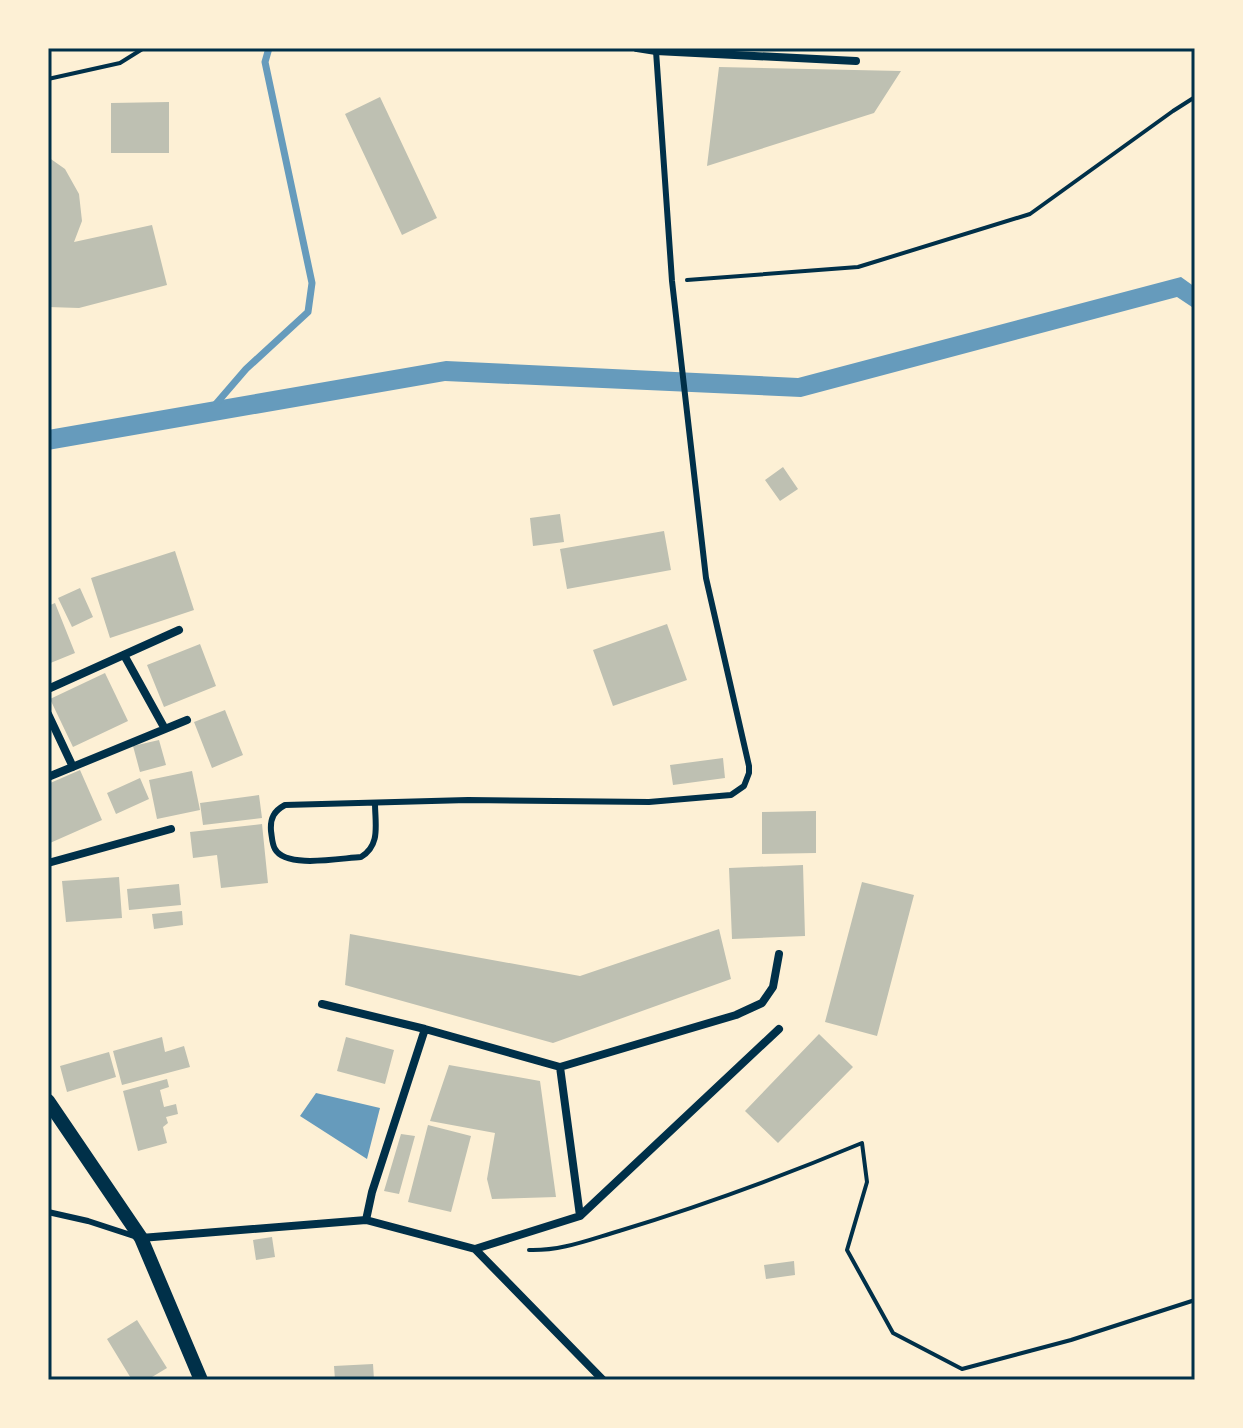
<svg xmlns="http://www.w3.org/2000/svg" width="1243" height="1428" viewBox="0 0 1243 1428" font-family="Montserrat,sans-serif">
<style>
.water{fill:#669bbc}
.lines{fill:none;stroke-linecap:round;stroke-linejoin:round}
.stream{stroke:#669bbc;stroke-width:7}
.building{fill:#bec0b2}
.path{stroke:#003049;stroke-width:4}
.service{stroke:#003049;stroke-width:6}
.minor{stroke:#003049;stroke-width:8}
.tertiary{stroke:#003049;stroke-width:14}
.neatline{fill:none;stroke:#003049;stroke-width:3}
</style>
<rect width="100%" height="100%" fill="#fdf0d5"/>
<path class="water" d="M1181,277L1195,287V309L1177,297L801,397L445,381L48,450V430L446,361L798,378Z
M316,1093L380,1108L367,1159L300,1116Z"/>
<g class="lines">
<path class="stream" d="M215,405L246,369L308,312L312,283L265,62L269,48"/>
</g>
<path class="building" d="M719,67L901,71L874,113L707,166Z
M380,97L437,218L402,235L345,114Z
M169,102V153H111V103Z
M48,157L65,169L79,194L82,221L74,242L152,225L167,285L79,308L48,307Z
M783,467L798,489L780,501L765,480Z
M560,514L564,542L533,546L530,518Z
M664,531L671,570L567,589L560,549Z
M175,551L194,610L110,638L91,578Z
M80,588L93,617L72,627L58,598Z
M55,603L75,653L48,664V606Z
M667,624L687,680L613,706L593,650Z
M200,644L216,686L164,707L147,665Z
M105,673L128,721L73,747L50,699Z
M225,710L243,755L212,768L194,722Z
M159,740L166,765L140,772L133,746Z
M723,758L725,778L673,785L670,765Z
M80,770L102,820L50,843L48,837V784Z
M192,771L200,810L157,819L149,780Z
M140,778L149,799L116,814L107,793Z
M259,795L262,818L203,825L200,803Z
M816,811V853L762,854V812Z
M262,824L268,883L221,888L217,855L193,858L190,832Z
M803,865L805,936L732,939L729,868Z
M119,877L122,918L66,922L62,881Z
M862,882L914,895L877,1036L825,1022Z
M179,884L181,905L129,910L127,889Z
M182,911L183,925L154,929L152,914Z
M719,929L731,979L553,1043L345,985L350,934L580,976Z
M819,1034L853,1067L778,1143L745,1111Z
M162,1037L165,1052L184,1046L190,1067L122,1085L113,1051Z
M346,1037L394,1050L385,1084L337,1071Z
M109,1052L116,1077L67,1092L60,1066Z
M449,1065L540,1081L556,1197L492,1199L487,1179L495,1133L430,1121Z
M167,1079L169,1087L160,1090L164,1107L176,1104L178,1114L166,1117L168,1123L163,1127L167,1143L138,1151L123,1091Z
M428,1125L471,1136L451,1212L408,1202Z
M401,1134L415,1136L399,1194L384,1191Z
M272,1237L275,1257L256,1260L253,1240Z
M794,1261L795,1275L766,1279L764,1265Z
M137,1320L167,1368L147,1380H132L107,1339Z
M373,1364L374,1380H335L334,1366Z"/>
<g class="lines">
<path class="path" d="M48,79L120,63L144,48
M687,280L858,267L1030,214L1173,111L1195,97
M529,1250C561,1251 588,1240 619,1231C701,1206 783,1176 862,1143L867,1182L847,1250L893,1333L962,1369L1071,1340L1195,1300"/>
<path class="service" d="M375,803C375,824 381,845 361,857C341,858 286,869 275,849C272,844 272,837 271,831C270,818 274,811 285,805L468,800L649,802L731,795L744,786L749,773V766L706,578L672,281L656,51
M48,1212L88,1221L137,1237"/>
<path class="minor" d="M637,48L656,51L856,61
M124,655L165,729
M48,689L179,630
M48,714L73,767
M48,777L187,720
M48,863L171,829
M322,1004L425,1029L560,1067L736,1015L762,1003L773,987L779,954
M560,1067L580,1216
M366,1220L372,1192L425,1029
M141,1238L366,1220L475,1249L603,1380
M475,1249L580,1216L779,1029"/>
<path class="tertiary" d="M48,1101L141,1238L201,1380"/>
</g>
<rect width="1243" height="1428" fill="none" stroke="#fdf0d5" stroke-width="100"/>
<rect x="50" y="50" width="1143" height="1328" class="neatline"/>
</svg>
